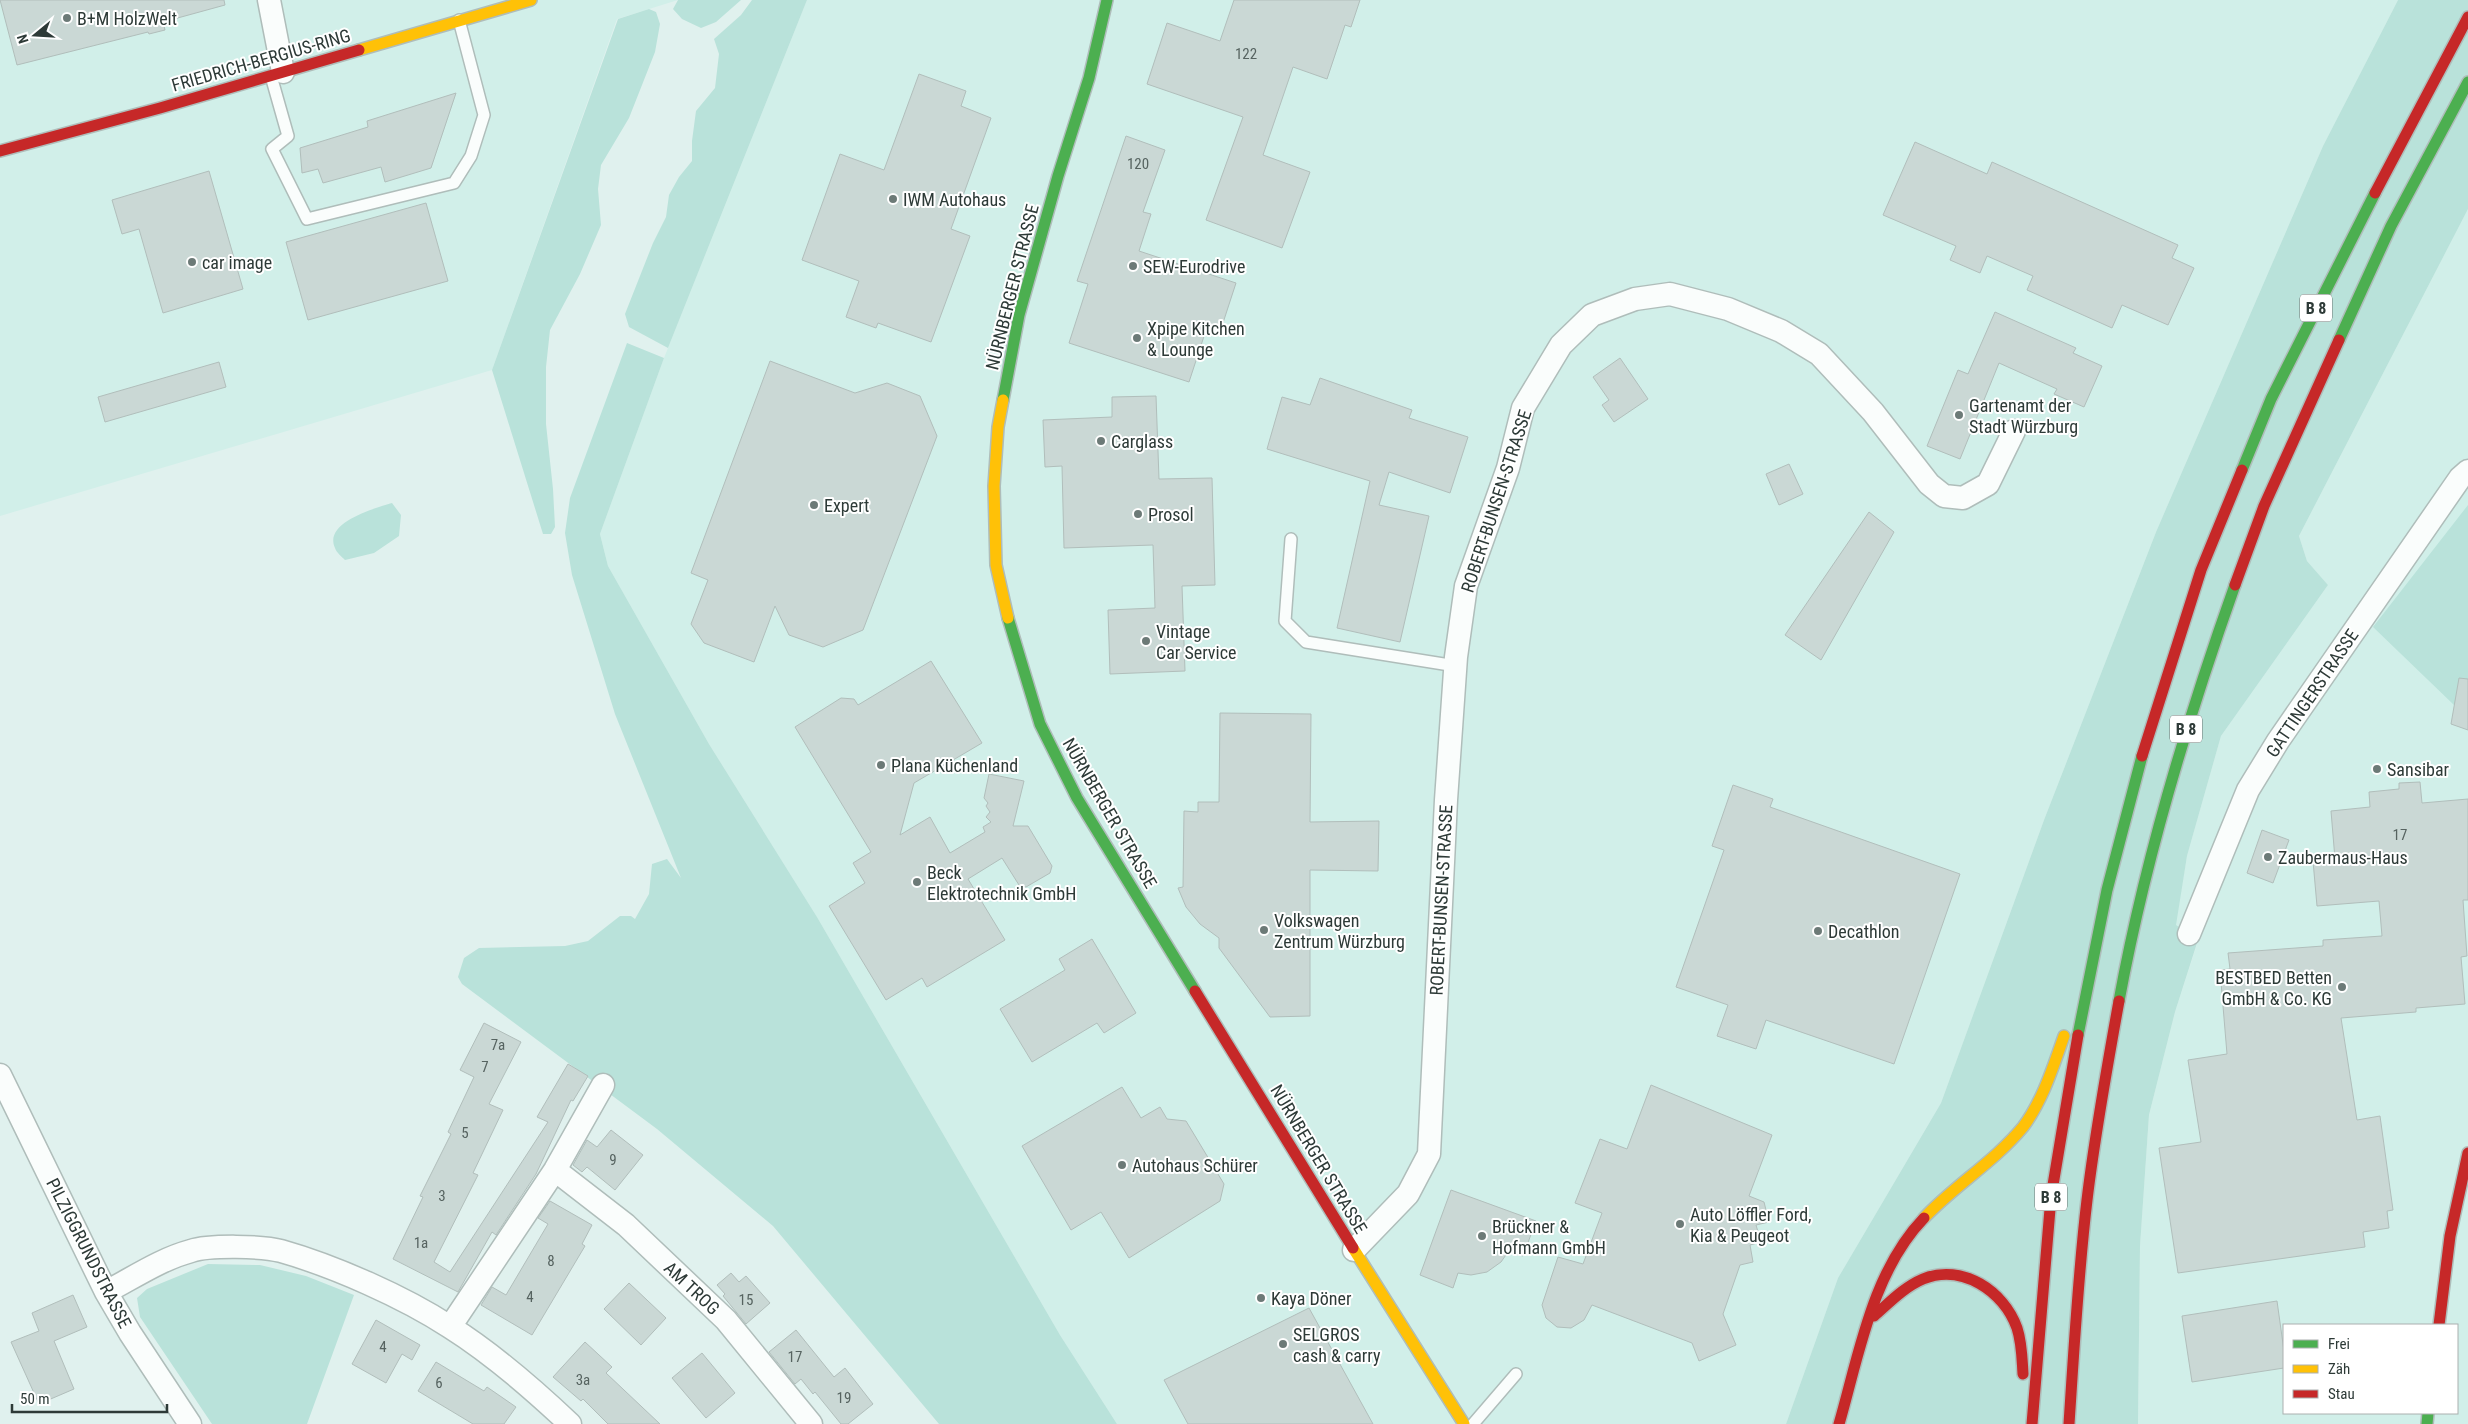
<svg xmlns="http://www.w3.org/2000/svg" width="2468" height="1424" viewBox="0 0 2468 1424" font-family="'Roboto Condensed',sans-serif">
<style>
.built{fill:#d1efe9;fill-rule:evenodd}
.green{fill:#b9e2da}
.building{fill:#cad8d5;stroke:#b1bebb}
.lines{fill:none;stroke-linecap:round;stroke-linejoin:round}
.lane-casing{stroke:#afbdba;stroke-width:14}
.street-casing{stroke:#afbdba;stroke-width:25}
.fast-casing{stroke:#afbdba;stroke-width:14}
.slow-casing{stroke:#afbdba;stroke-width:14}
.jam-casing{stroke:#afbdba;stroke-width:14}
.lane{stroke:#fafdfc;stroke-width:11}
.street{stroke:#fafdfc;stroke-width:22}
.fast{stroke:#4caf50;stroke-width:11}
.slow{stroke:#ffc107;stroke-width:11}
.jam{stroke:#c62828;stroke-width:11}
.poi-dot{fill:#6c7a77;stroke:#fff;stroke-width:2}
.labels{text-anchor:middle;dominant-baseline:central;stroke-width:4;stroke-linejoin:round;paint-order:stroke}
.number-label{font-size:15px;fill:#566360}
.shield{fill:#fff;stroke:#6c7573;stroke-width:1}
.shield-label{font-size:16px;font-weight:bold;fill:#2d3a37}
.poi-label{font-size:18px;fill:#2d3a37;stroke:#fff;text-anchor:start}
.street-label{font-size:18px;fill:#2d3a37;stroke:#fff}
</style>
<rect width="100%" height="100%" fill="#e0f1ee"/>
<path class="built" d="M0,0H678L617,19L492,370L0,516Z
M807,0H2398L2323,146L2156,532L2044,820L1941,1103L1838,1278L1786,1424H1117L1060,1335L817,917L709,744L608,566L600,534L664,358Z
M2468,209V1424H2138L2140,1246L2149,1115L2175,1012L2198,941L2175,925L2187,856L2221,736L2328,585L2307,561L2299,536ZM2284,1325H2457V1413H2284Z"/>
<path class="green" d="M678,0H741L716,22L701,28L682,19L673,9Z
M752,0H807L668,348L629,327L625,314L653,243L666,217L669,195L679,177L692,161V141L696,111L715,88L719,54L714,39L741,15Z
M2398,0H2468V209L2299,536L2307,561L2328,585L2221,736L2187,856L2176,925L2198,940L2175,1012L2149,1115L2140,1246L2138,1424H1786L1838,1278L1941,1103L2044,820L2156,532L2323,146Z
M649,9L656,12L660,24L655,52L629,118L601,165L598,189L601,225L580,274L550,330L546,367V424L553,489L555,527L551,534H543L492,370L618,19Z
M627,343L664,358L600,534L608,566L709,744L817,917L1060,1335L1117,1424H939L773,1226L657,1129L462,984L458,977L464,958L479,948L565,946L588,941L620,916H631L635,919L649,894L652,864L667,859L681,878L615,714L572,575L565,533L570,498Z
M392,503L401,515L399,536L374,553L345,560C342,557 336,552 335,548C323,522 376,508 392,503Z
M2468,505V698L2454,705L2373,627Z
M208,1264L260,1265L306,1276L354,1295L307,1424H212L140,1317L137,1298L147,1289Z"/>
<path class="building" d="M0,0H224L225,5L163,22L165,30L149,34L148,32L17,65Z
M1234,0H1360L1351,27L1345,25L1327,79L1293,67L1263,155L1310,172L1282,248L1206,220L1243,117L1147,84L1167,23L1220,41Z
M919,74L966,91L961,106L991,118L951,229L970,236L931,342L878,323L876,328L846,317L859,281L802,260L840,154L884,170Z
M456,93L431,168L385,182L381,167L323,183L318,169L302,173L300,148L368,127L367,121Z
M1126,136L1165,150L1143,212L1151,214L1139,251L1236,283L1221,329L1208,324L1189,382L1069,343L1088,284L1077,281Z
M1915,142L1987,174L1992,162L2178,245L2172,258L2194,268L2168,325L2122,305L2112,328L2027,290L2033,276L1987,256L1980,273L1950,260L1956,246L1883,215Z
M209,171L243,289L163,313L139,229L122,234L112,200Z
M426,203L448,281L308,320L286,242Z
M1995,312L2076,348L2073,353L2102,366L2084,407L2054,394L2057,389L1999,363L1960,459L1927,446L1958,370L1968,374Z
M1620,358L1648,399L1614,422L1602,405L1609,400L1593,377Z
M770,361L855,393L887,383L920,396L937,436L863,630L823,647L789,635L775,606L754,662L704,643L691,624L708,580L691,573Z
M219,362L226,387L105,422L98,397Z
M1320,378L1412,410L1409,418L1468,437L1450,493L1389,472L1379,505L1429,516L1400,642L1337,628L1370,481L1267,449L1282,397L1310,405Z
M1156,396L1159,479L1212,478L1215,585L1182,586L1185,671L1110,674L1108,610L1155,608L1153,545L1064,548L1062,466L1045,467L1043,420L1112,417V397Z
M1789,464L1803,494L1779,505L1766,474Z
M1869,512L1894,532L1821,660L1785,635Z
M931,661L982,743L914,783L900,835L930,817L950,853L985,832L983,827L991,822L986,817L990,812L986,806L988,803L984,798L989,774L1024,781L1013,826H1028L1052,866L1050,873L1026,887L1019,885L1002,858L968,879L1005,940L927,987L922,978L886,1000L829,906L865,883L853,863L871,852L795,727L841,698L854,699L858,705Z
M2459,678L2468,679V730L2451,724Z
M1220,713L1311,714L1310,822L1379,821L1378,871L1310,870V1016L1270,1017L1219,948V938L1200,924L1186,907L1178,888L1183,887L1184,811L1198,812V802H1219Z
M2420,782L2422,803L2468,799V900H2463L2467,956L2461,957L2465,1004L2416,1008V1012L2341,1018L2357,1120L2380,1116L2393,1210L2387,1211L2389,1228L2363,1232L2365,1247L2178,1273L2159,1148L2201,1142L2188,1060L2227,1054L2220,970L2230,969L2228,953L2323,946V940L2382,936L2379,901L2317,906L2313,861L2335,859L2331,811L2370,807L2369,792L2399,789V783Z
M1733,785L1773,799L1770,807L1960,874L1894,1064L1766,1020L1756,1049L1717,1036L1728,1005L1676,987L1724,850L1712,846Z
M2262,830L2289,840L2273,883L2247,873Z
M1092,939L1136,1013L1104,1033L1097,1023L1032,1062L1000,1009L1065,970L1059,959Z
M484,1023L521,1042L489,1104L503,1110L473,1173L478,1175L434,1262L450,1272L548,1122L537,1117L568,1064L588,1076L573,1101L571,1100L536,1174L496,1235L492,1232L458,1292L393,1259L423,1197L420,1196L451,1134L448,1132L474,1077L460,1070Z
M1651,1085L1772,1135L1749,1196L1764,1202L1769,1222L1756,1225L1761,1242L1750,1245L1753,1262L1740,1265L1723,1314L1736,1345L1699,1361L1692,1343L1592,1305L1584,1320L1571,1328L1557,1327L1546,1318L1542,1305L1558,1257L1583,1264L1602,1213L1575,1203L1600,1139L1627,1149Z
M1122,1087L1141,1118L1160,1107L1167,1119L1186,1121L1224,1184L1220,1201L1129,1258L1101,1212L1071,1230L1022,1146Z
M611,1130L643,1155L615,1190L587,1167L582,1172L573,1165L587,1140L597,1147Z
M1451,1190L1536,1221L1523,1256L1508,1252L1501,1262L1487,1272L1471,1275L1458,1273L1453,1288L1420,1275Z
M550,1201L592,1225L582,1244L585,1246L532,1335L481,1305L492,1287L506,1295L548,1224L538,1218Z
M731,1273L739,1282L746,1276L770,1303L746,1324L723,1296L725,1294L717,1285Z
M629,1283L666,1318L641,1345L604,1309Z
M73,1295L87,1327L54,1341L74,1389L39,1404L11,1342L39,1331L32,1313Z
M2277,1301L2284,1351V1368L2192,1382L2182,1316Z
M1309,1308L1373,1424H1188L1164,1380Z
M376,1320L420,1345L412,1360L402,1354L386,1383L352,1364Z
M796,1330L834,1377L845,1368L873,1404L848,1424H841L815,1392L813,1394L801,1379L795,1384L769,1352Z
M585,1342L612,1367L606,1373L660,1424H608L583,1399L581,1401L553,1377Z
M702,1353L735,1393L706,1418L672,1378Z
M436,1362L484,1391L487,1387L516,1407L504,1424H473L418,1391Z"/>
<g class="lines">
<g class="lane-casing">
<path id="lane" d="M271,76L288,136L272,149L307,219L454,183L471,156L484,115L459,20
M1291,539L1285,621L1306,642L1456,666
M1473,1424L1516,1374"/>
</g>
<g class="street-casing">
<path id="street" d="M269,0L283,72
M2189,934L2248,790L2278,741L2460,478L2468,471
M0,1075L106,1292L130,1333L190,1424
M555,1170L626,1225L726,1320L811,1424
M1354,1250L1408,1194L1429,1154L1446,800L1456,657L1466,586L1508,468L1523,408L1561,345L1592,315L1635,299L1670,294L1728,309L1781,331L1819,354L1873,412L1929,484L1944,496L1963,498L1988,484L2014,431
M106,1292C133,1278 161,1259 191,1251C209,1245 263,1246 281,1251C334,1266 404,1297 450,1327C493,1354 533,1389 570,1424
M450,1327L555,1170L603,1085"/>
</g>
<g class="fast-casing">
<path id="fast" d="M2339,340L2391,226L2468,82
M1003,400L1019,315L1058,176L1089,78L1107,0
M2242,470L2271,399L2375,193
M1008,618L1040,724L1077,798L1195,991
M2119,1001C2145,859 2187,720 2235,585
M2078,1035L2107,890L2142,756
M2427,1424L2428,1413"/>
</g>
<g class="slow-casing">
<path id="slow" d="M359,50L531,0
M1003,400L998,427L994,486L996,565L1008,618
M1924,1218C1955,1185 1994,1162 2023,1127C2043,1100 2053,1067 2064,1036
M1353,1248L1464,1424"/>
</g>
<g class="jam-casing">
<path id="jam" d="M0,151L160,108L359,50
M2375,193L2468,17
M2235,585L2264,506L2339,340
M2142,756L2201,570L2242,470
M1195,991L1353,1248
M1874,1316C1889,1303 1904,1287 1923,1279C1962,1263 2004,1291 2017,1328C2022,1343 2022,1359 2023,1374
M2439,1325L2450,1236L2468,1153
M1839,1424C1859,1355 1872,1272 1924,1218
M2032,1424L2051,1197L2078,1035
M2069,1424C2074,1349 2078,1275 2087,1200C2095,1133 2107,1067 2119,1001"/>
</g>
<use href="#lane" class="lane"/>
<use href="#street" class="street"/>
<use href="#fast" class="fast"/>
<use href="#slow" class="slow"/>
<use href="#jam" class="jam"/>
</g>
<g class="poi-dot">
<circle cx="67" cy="18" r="5"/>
<circle cx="893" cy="199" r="5"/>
<circle cx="192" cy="262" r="5"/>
<circle cx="1133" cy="266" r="5"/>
<circle cx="1137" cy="338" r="5"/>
<circle cx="1959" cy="415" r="5"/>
<circle cx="1101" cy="441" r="5"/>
<circle cx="814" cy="505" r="5"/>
<circle cx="1138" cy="514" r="5"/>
<circle cx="1146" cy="641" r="5"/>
<circle cx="881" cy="765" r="5"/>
<circle cx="2377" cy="769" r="5"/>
<circle cx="2268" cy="857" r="5"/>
<circle cx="917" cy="882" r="5"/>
<circle cx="1264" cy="930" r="5"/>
<circle cx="1818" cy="931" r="5"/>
<circle cx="2342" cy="987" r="5"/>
<circle cx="1122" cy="1165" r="5"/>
<circle cx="1680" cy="1224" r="5"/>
<circle cx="1482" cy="1236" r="5"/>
<circle cx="1261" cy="1298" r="5"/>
<circle cx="1283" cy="1344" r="5"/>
</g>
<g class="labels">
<g class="number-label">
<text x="1246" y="54">122</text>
<text x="1138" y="164">120</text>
<text x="2400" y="835">17</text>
<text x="498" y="1045">7a</text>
<text x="485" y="1067">7</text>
<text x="465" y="1133">5</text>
<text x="613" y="1160">9</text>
<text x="442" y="1196">3</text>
<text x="421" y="1243">1a</text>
<text x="551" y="1261">8</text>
<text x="530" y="1297">4</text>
<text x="746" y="1300">15</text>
<text x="383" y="1347">4</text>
<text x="795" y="1357">17</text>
<text x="583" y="1380">3a</text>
<text x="439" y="1383">6</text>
<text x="844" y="1398">19</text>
</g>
<g class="shield">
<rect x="2300" y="294.5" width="32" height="27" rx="4"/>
<rect x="2170" y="715.5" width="32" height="27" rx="4"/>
<rect x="2035" y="1183.5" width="32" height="27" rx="4"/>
</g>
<g class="shield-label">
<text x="2316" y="308">B 8</text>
<text x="2186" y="729">B 8</text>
<text x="2051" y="1197">B 8</text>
</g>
<g class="poi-label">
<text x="77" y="18">B+M HolzWelt</text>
<text x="903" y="199">IWM Autohaus</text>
<text x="202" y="262">car image</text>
<text x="1143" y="266">SEW-Eurodrive</text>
<text x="1147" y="328">Xpipe Kitchen<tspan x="1147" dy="21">&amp; Lounge</tspan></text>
<text x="1969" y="405">Gartenamt der<tspan x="1969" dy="21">Stadt Würzburg</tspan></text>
<text x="1111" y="441">Carglass</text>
<text x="824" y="505">Expert</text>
<text x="1148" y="514">Prosol</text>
<text x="1156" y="631">Vintage<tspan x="1156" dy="21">Car Service</tspan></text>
<text x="891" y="765">Plana Küchenland</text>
<text x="2387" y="769">Sansibar</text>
<text x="2278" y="857">Zaubermaus-Haus</text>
<text x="927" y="872">Beck<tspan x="927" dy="21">Elektrotechnik GmbH</tspan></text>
<text x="1274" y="920">Volkswagen<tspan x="1274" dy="21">Zentrum Würzburg</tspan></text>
<text x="1828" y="931">Decathlon</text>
<text x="2332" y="977" text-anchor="end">BESTBED Betten<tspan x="2332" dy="21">GmbH &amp; Co. KG</tspan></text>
<text x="1132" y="1165">Autohaus Schürer</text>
<text x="1690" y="1214">Auto Löffler Ford,<tspan x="1690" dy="21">Kia &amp; Peugeot</tspan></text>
<text x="1492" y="1226">Brückner &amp;<tspan x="1492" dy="21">Hofmann GmbH</tspan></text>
<text x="1271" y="1298">Kaya Döner</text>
<text x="1293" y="1334">SELGROS<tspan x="1293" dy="21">cash &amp; carry</tspan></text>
</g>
<g class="street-label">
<text transform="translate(261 60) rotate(-16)">FRIEDRICH-BERGIUS-RING</text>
<text transform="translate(1012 287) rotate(-76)">NÜRNBERGER STRASSE</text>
<text transform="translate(1496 501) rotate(-72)">ROBERT-BUNSEN-STRASSE</text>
<text transform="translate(2312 693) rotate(-56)">GATTINGERSTRASSE</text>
<text transform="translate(1110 813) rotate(60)">NÜRNBERGER STRASSE</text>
<text transform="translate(1441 900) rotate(-87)">ROBERT-BUNSEN-STRASSE</text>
<text transform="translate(1319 1159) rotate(59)">NÜRNBERGER STRASSE</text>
<text transform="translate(89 1253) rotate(63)">PILZIGGRUNDSTRASSE</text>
<text transform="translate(692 1288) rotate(43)">AM TROG</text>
</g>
</g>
<rect x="2283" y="1324" width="175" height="90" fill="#ffffff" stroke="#abb0af"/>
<rect x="2293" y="1340" width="25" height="8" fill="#4caf50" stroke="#abb0af"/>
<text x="2328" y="1349" font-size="15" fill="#2d3a37">Frei</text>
<rect x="2293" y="1365" width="25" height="8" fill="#ffc107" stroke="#abb0af"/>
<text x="2328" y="1374" font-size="15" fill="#2d3a37">Zäh</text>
<rect x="2293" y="1390" width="25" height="8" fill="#c62828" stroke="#abb0af"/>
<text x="2328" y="1399" font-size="15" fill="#2d3a37">Stau</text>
<g transform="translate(35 35) rotate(252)" stroke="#ffffff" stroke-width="4" paint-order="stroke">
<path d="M0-4L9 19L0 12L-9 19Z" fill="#2d3a37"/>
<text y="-8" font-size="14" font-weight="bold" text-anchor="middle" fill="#2d3a37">N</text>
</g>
<path d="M12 1404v8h155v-8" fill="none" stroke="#2d3a37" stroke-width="2.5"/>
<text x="20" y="1404" font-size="15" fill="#2d3a37" stroke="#ffffff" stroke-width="4" paint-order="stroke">50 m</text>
</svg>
